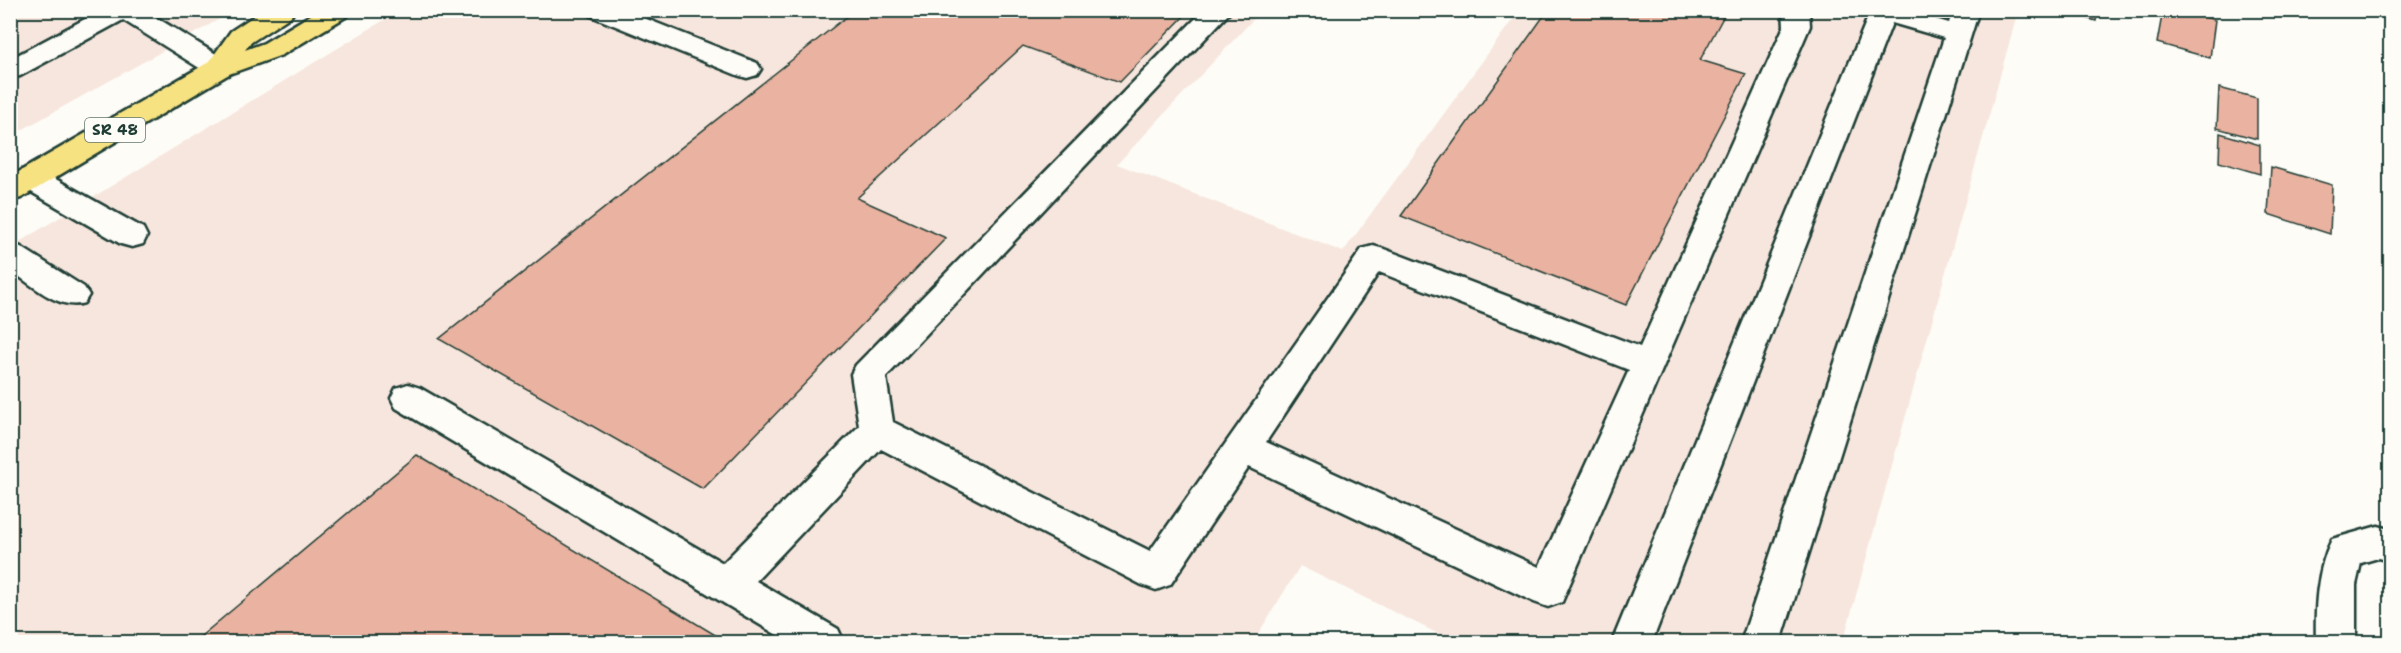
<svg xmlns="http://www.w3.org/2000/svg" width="2401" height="653" viewBox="0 0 2401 653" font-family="'Shantell Sans',sans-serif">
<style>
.built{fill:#f7e6dd}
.building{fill:#eab2a0;stroke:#1f3d34;stroke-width:1.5}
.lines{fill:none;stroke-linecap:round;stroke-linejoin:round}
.minor-casing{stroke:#1f3d34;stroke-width:5}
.major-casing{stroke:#1f3d34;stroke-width:5}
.minor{fill:#fdfcf7;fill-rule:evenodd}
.major{fill:#f7e281;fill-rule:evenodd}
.labels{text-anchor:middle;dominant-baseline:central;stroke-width:5;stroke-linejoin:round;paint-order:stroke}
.shield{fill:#fdfcf7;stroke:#62766e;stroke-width:1.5}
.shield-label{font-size:15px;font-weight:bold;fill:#1f3d34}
</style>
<rect width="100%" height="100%" fill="#fdfcf7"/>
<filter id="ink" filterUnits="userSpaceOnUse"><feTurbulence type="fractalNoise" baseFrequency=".0167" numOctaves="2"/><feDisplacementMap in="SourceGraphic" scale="12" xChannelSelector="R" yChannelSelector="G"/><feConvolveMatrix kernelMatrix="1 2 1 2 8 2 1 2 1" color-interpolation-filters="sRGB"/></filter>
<g filter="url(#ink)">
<path class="built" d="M11,11H234L11,136Z
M399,11H1261L1117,164L1343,252L1519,11H2018L1843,642H1455L1300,566L1253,642H11V247Z"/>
<path class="building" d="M855,10H1190L1120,82L1023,46L857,198L946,238L703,489L439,339Z
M1548,10H1727L1700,60L1746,74L1626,305L1401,216Z
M2059,10H2098L2096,21Z
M2163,10H2180L2215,20L2210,58L2157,43Z
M2219,88L2257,98V139L2217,128Z
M2220,133L2260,145V174L2219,162Z
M2271,167L2332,185L2330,234L2268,214Z
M417,455L727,642H194Z"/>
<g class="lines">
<g class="minor-casing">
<path id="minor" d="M102,10H144L229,62L233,68L229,74L219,77L209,74L123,20L20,76L10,78V59Z
M587,10H624L757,63L761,69L757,75L747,78L737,75L591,16Z
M1204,10H1232L886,377L893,422L1150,551L1362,249L1373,246L1384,249L1640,347L1784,26L1783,10H1809L1810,26L1562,602L1548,607L1534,602L1249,467L1170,585L1156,590L1142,585L881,449L756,581L838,629L844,642H789L396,408L391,398L396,388L408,384L420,388L723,563L859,426L851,374L856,365ZM1379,272L1629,370L1539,567L1266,442Z
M1861,10H1904L1949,23L1953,10H1979L1781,642H1741L1944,38L1892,23L1652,642H1612L1868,17Z
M32,169L43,172L143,228L147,236L143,244L132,247L121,244L21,186L17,179L21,172Z
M10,244L21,247L84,287L89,295L84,303C59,311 31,284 10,270Z
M2378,526L2390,529V561L2378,558L2361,563L2356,585V642H2316C2315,608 2316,571 2332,539Z"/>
</g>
<g class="major-casing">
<path id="major" d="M263,10H295L291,16L250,43L245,50L264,43L319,10H351L347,16L282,55L229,74L21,198L10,201V177L209,62L231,31Z"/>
</g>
<use href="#minor" class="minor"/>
<use href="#major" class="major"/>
</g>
</g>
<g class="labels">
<rect class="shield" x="85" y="118" width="60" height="24" rx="4.5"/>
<g class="shield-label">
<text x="115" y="130">SR 48</text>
</g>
</g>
<rect width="2401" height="653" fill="none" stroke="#fdfcf7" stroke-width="36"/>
<rect x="18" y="18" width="2365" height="617" fill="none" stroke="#1f3d34" stroke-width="2" filter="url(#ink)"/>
</svg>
